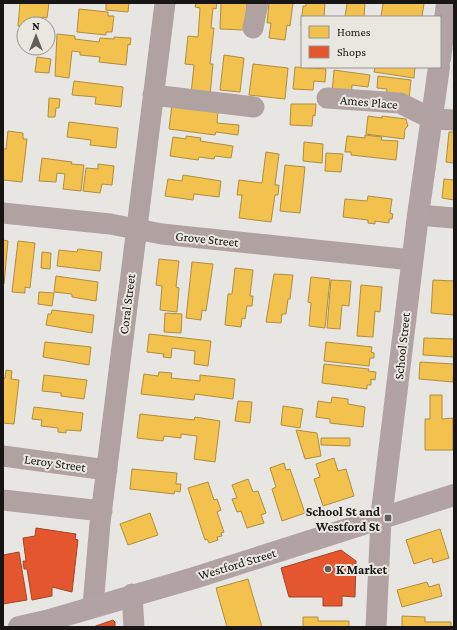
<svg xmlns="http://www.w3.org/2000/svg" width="457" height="630" viewBox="0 0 457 630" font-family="'Crimson Pro',serif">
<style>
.homes{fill:#f2c14e;stroke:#b08e3d}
.shops{fill:#e4572e;stroke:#a64426}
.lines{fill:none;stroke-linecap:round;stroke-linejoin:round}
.minor{stroke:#b1a2a2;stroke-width:21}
.major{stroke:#b1a2a3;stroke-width:22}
.poi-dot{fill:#605f5c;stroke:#eae7e1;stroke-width:1.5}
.labels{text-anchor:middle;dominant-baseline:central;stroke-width:4;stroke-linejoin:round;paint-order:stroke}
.street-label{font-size:13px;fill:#171614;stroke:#eae7e1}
.poi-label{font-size:13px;font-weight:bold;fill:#171614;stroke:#eae7e1;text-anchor:end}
</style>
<rect width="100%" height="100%" fill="#e8e6e3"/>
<path class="homes" d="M20,3H49L47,18L42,17L41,24H24V27L18,26Z
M106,3H129L128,12L106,10Z
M196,3H217L216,9L213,8L211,28H214L210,64H213L210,96L191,94L194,65L185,64L188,36L198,37L200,8L195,7Z
M221,3H247L245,30L220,29Z
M269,3H293L290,26L287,25L285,40L269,38L271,23H267Z
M306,3H325L324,17H302V25H301L303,6H306Z
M347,3H365L364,17H345Z
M383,3H424L422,17H381Z
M79,9L108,12V16H114L112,32H106V35L77,32Z
M57,34L75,36V39L99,42L100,38L114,39V37L131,38L130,45L128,44L126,65L99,62L100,57L80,55V52L72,51L69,78L55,76Z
M224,55L244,58L240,92L220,90Z
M37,57L51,59L49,73L35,72Z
M253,64L288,68L285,99L249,95Z
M295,67L326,69L325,82L314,81L313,90L293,89Z
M375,67H415L414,78L374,72Z
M334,70L370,75L368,87L352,85L351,95L332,93Z
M378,76L411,80L409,99L386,96L387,89L377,88Z
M74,81L123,87L121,107L95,104L96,97L72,95Z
M49,98L60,99L59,108H56L55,117H48Z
M172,104L218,110L217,123L239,125L238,135L216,132L215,135L169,129Z
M291,104H316L315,116L313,115L312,126L290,125Z
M368,116L382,118V116L406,119L408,126L405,129L404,139L366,134Z
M69,122L118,128L116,148L90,145L91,140L67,137Z
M8,131L23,133V139H27L22,182L3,180V149H6Z
M449,132H454V163L446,162Z
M365,135L382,137L381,140L398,141L396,160L351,155V152H345L347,136L365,138Z
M186,136L201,138L200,141L233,146L231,158L215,156L214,159L199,157L198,160L170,156L173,137L186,139Z
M304,142L323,144L322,163L303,161Z
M266,152L279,154L275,185H279L278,195H275L271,222L239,218L242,195H237L239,180L262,183Z
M326,153L343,154L341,172L325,171Z
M42,158L72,162L71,164L84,165L81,191L63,189L65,174L57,173L56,182L39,181Z
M98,164L114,166L112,185L102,184L100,193L83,191L86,168L98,169Z
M285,165L305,167L300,213L280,211Z
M183,175L221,181L219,197L194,194L193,200L165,196L168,179L182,181Z
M444,179L454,180V200L442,198Z
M368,196L392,199L390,213L393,214L392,219H389V223L375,221V224L368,223V220L343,217L345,199L367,201Z
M3,240L8,241L4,284H3Z
M18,241L35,243L30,288L25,287V293L12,292Z
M78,249L102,252L100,271L57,266L59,250L77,252Z
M42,252L51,253L50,269L41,268Z
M159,259L179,261L176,287L179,288L177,312L160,310L162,286L156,285Z
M192,262L213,264L206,311L202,310L201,320L186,318Z
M235,268L253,270L250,296H253L252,306H247L245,319L242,318L241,327L225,325L228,294H232Z
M274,274L293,275L290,299H288L286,314H282L281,323L266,322Z
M56,276L98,282L96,301L72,297V294L54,292Z
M311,277L330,279L325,328L309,326L311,303L308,302Z
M331,280L351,281L349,306L342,305L340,329L327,328Z
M433,280L454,281V315L431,313Z
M361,285L382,287L380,312L375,311L373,337L357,336Z
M39,292L54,293L52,306L38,304Z
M52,310L94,315L92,333L46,325L48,314H51Z
M165,313L182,314L181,333L164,332Z
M149,334L211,341L208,366L194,364L195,351L172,348L171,358L163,357L164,354L147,352Z
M424,338L454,339V357L423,355Z
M45,342L91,347L89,365L43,357Z
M326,342L372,347L371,352L374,353V358H370L369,366L324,361Z
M420,362L454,364L453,382L419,379Z
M324,364L369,369L368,371L376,372L375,380L371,379V385H367V389L322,383Z
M6,370L12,371L11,379L19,380L14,424L3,423V378H5Z
M159,372L172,373L171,378L200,381V375L235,379L233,399L195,394L194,400L141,394L144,374L158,376Z
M44,375L87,380L84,399L61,396V393L42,391Z
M430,395H442V419L453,418V450H425V419H430Z
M332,397L348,399V404L365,407L363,427L330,423V419L316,417L318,401L331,403Z
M238,401L252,402L250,423L235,421Z
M283,406L303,409L300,428L281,425Z
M34,407L83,413L81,431L66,430V433L58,432V428L41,426L42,420L32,419Z
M140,414L194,420L195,417L220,421L215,462L194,459L197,436L181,434V438L164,436L163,441L137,438Z
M296,430L317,433L321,456L305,459Z
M321,438H350V446L321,445Z
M334,458L338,471L346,469L354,496L323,506L314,479L320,477L316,464Z
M284,463L286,470L290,469L305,513L282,521L272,489L276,487L270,468Z
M132,469L177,473L176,484H181L180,492L175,491L174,494L130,489Z
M248,479L253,492L258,491L266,513L261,515L264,523L247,528L241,511L237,512L232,499L237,498L232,485Z
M208,482L214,500L217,499L221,510L217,512L224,532L221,533L222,536L217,537L218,540L209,543L207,539L205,540L188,488Z
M150,513L158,535L128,545L120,524Z
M440,529L449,558L433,563L432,558L414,564L406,540Z
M248,579L262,627H227L216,588Z
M427,582L429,587L439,584L442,596L402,607L397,590Z
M402,616L425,617V622H451V627H402Z
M303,617H318V621H349V627H303Z"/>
<path class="shops" d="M36,528L76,534L75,539L78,540L72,592L52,587V596L32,600L27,569H24L23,561H26L23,538L35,536Z
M341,550L356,561L355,597L342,596V606H323V597H289L281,568Z
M19,552L27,600L3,604V555Z
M113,620L115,622V627H93Z"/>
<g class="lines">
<path class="minor" d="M253,28L258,3
M153,95L254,107
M327,98L400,103L432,119L454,120
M3,213L110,224L162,234L412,260
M418,215L454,218
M3,456L107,470
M3,500L102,511
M132,594L134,627
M93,606L100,523L165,3
M376,627L381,519"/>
<path class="major" d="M440,59L447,3
M381,519L418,215L439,67
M19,627L46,621L194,578L454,495"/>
</g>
<g class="poi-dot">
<rect x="384" y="514" width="8" height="8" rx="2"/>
<circle cx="328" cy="569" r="4"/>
</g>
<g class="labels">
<g class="street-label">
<text transform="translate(369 102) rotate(5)">Ames Place</text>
<text transform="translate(207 239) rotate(6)">Grove Street</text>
<text transform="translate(127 304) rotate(-83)">Coral Street</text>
<text transform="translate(402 346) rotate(-84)">School Street</text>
<text transform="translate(55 463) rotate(8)">Leroy Street</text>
<text transform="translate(237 564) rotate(-17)">Westford Street</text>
</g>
<g class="poi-label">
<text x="380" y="511">School St and<tspan x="380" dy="15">Westford St</tspan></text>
<text x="336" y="569" text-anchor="start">K Market</text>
</g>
</g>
<rect width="457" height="630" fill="none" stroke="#171614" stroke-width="8"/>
<rect x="301" y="16" width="140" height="52" fill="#eae7e1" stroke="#96938f"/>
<rect x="309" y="26" width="20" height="12" fill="#f2c14e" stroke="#96938f"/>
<text x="337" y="36" font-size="12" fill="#171614">Homes</text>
<rect x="309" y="46" width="20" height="12" fill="#e4572e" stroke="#96938f"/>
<text x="337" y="56" font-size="12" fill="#171614">Shops</text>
<g transform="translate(36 36)"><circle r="19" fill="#eae7e1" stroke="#96938f"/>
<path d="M0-3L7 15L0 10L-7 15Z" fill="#605f5c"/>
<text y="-6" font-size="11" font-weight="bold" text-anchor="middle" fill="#171614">N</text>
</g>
</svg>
